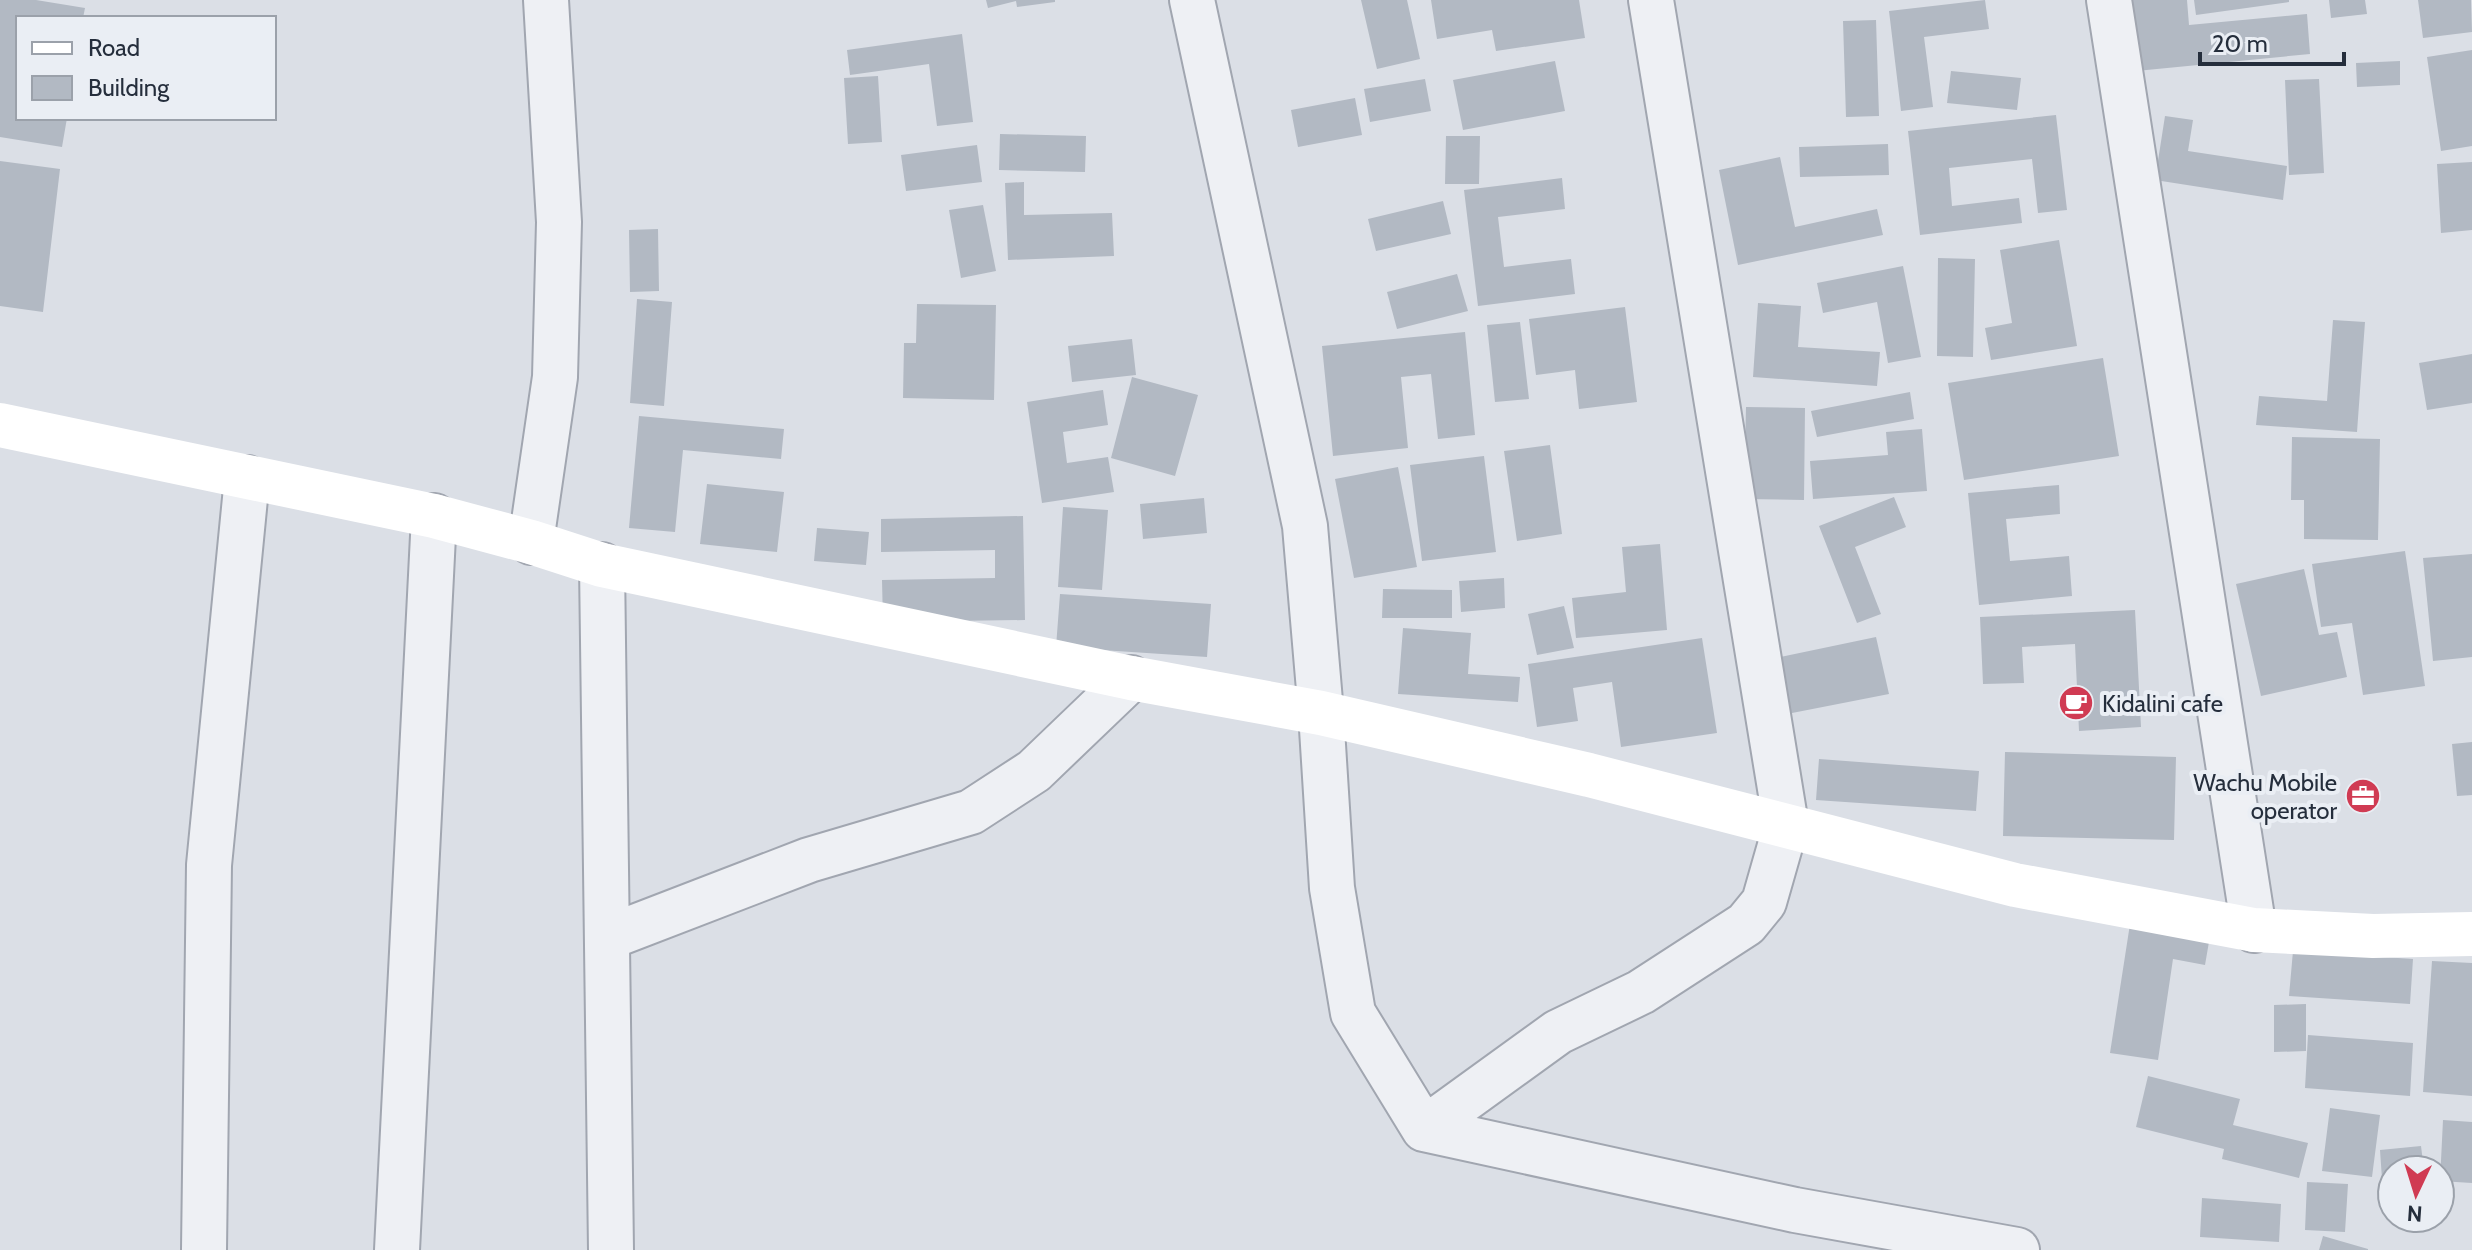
<svg xmlns="http://www.w3.org/2000/svg" width="2472" height="1250" viewBox="0 0 2472 1250" font-family="Cabin,sans-serif">
<style>
.building{fill:#b2b9c3}
.lines{fill:none;stroke-linecap:round;stroke-linejoin:round}
.street-casing{stroke:#a1a6b0;stroke-width:48}
.street{stroke:#eef0f4;stroke-width:44}
.secondary{stroke:#fff;stroke-width:44}
.labels{text-anchor:middle;dominant-baseline:central;stroke-width:8;stroke-linejoin:round;paint-order:stroke}
.poi-label{font-size:24px;fill:#252e3c;stroke:#eaeef4;text-anchor:start}
</style>
<rect width="100%" height="100%" fill="#dbdfe6"/>
<path class="building" d="M0,0H36L85,8L83,18H18V118H67L62,147L0,137Z
M986,0H1055V2L1017,7L1016,1L988,8Z
M1361,0H1407L1420,59L1377,69Z
M1431,0H1579L1585,38L1496,51L1492,30L1437,39Z
M1985,0L1989,29L1924,37L1933,107L1901,111L1889,11Z
M2119,0H2187L2189,25L2307,14L2310,54L2126,72Z
M2194,0H2289V2L2196,15Z
M2329,0H2365L2367,14L2331,18Z
M2418,0H2471L2472,32L2423,38Z
M1876,20L1879,116L1846,117L1843,21Z
M962,34L973,122L937,126L929,64L850,75L847,50Z
M2472,50V146L2441,151L2427,57Z
M1555,61L1565,111L1463,130L1453,80Z
M2400,61V85L2357,87L2356,63Z
M1951,71L2021,78L2017,110L1947,103Z
M878,76L882,142L848,144L844,78Z
M1425,79L1431,111L1370,122L1364,89Z
M2319,79L2324,173L2289,175L2285,80Z
M1355,98L1362,135L1298,147L1291,110Z
M2056,115L2067,210L2038,213L2032,159L1949,168L1952,206L2019,198L2022,223L1920,235L1908,131Z
M2165,116L2193,120L2188,151L2287,166L2283,200L2155,180Z
M1000,134L1086,136L1085,172L999,170Z
M1446,136H1480L1479,184H1445Z
M1888,144L1889,175L1800,177L1799,147Z
M977,145L982,182L906,191L901,155Z
M1780,157L1795,227L1877,209L1883,235L1738,265L1719,170Z
M0,161L60,169L43,312L0,306Z
M2472,162V230L2441,233L2437,164Z
M1562,178L1565,209L1498,217L1504,267L1571,259L1575,294L1478,306L1464,190Z
M1024,182V215L1112,213L1114,256L1008,260L1005,183Z
M1443,201L1451,234L1376,251L1368,219Z
M983,205L996,271L961,278L949,210Z
M658,229L659,291L630,292L629,230Z
M2059,240L2077,346L1991,360L1985,328L2012,323L2000,250Z
M1938,258L1975,259L1973,357L1937,356Z
M1903,266L1921,357L1888,363L1877,302L1823,313L1817,283Z
M1457,274L1468,311L1397,329L1387,292Z
M637,299L672,302L664,406L630,403Z
M1758,303L1801,306L1798,347L1880,352L1877,386L1753,377Z
M917,304L996,305L994,400L903,398L904,343H916Z
M1625,307L1637,402L1579,409L1575,370L1536,375L1529,319Z
M2333,320L2365,322L2357,432L2256,425L2259,396L2327,401Z
M1520,322L1529,399L1495,402L1487,325Z
M1465,332L1475,435L1438,439L1431,374L1401,377L1408,448L1333,456L1322,346Z
M1132,339L1136,375L1072,382L1068,346Z
M2472,354V403L2427,410L2419,363Z
M2103,358L2119,456L1964,480L1948,383Z
M1132,377L1198,395L1175,476L1111,458Z
M1103,390L1108,425L1063,432L1067,463L1108,457L1114,492L1042,503L1027,402Z
M1910,392L1914,419L1817,437L1811,411Z
M1746,407L1805,408L1804,500L1744,499Z
M639,416L784,429L781,459L683,450L675,532L629,528Z
M1922,429L1927,491L1813,499L1810,461L1888,455L1886,432Z
M2292,437L2380,439L2378,540L2304,539V500H2291Z
M1550,445L1562,534L1517,541L1504,451Z
M1484,456L1496,552L1422,561L1410,465Z
M1398,467L1417,567L1354,578L1335,479Z
M707,484L784,492L777,552L700,544Z
M2059,485L2060,514L2006,519L2010,561L2069,556L2072,596L1979,605L1968,493Z
M1894,497L1906,527L1855,547L1881,614L1857,623L1819,526Z
M1204,498L1207,533L1143,539L1140,504Z
M1063,507L1108,510L1102,590L1058,587Z
M1023,516L1025,620L883,622L882,580L995,578V550L881,552V519Z
M817,528L869,532L866,565L814,561Z
M1660,544L1667,630L1576,638L1572,598L1626,592L1622,547Z
M2405,551L2425,686L2363,695L2352,623L2321,627L2312,564Z
M2472,554V657L2433,661L2423,558Z
M2304,569L2319,635L2337,632L2347,677L2261,696L2236,584Z
M1504,578L1505,608L1461,612L1459,581Z
M1383,589L1452,590V618H1382Z
M1060,594L1211,604L1207,657L1056,647Z
M1564,606L1574,648L1537,655L1528,614Z
M2135,610L2141,727L2079,731L2075,644L2022,647L2024,683L1983,684L1980,617Z
M1403,628L1471,633L1468,674L1520,677L1518,702L1398,694Z
M1876,637L1889,694L1777,716L1766,660Z
M1702,638L1717,733L1621,747L1612,682L1573,688L1578,721L1537,727L1528,664Z
M2472,742V795L2457,796L2452,744Z
M2005,752L2176,757L2174,840L2003,836Z
M1819,759L1979,771L1976,811L1816,800Z
M2130,924L2210,936L2205,965L2173,959L2158,1060L2110,1053Z
M2293,951L2413,959L2410,1004L2289,996Z
M2432,961L2472,963V1096L2423,1092Z
M2306,1004V1051L2274,1052V1005Z
M2308,1035L2413,1043L2410,1096L2305,1088Z
M2148,1076L2240,1099L2233,1125L2308,1143L2299,1178L2222,1159L2224,1149L2136,1127Z
M2330,1108L2380,1115L2372,1177L2322,1171Z
M2443,1120L2472,1122V1183L2440,1181Z
M2421,1146L2424,1170H2392V1178L2382,1179L2380,1150Z
M2307,1182L2348,1184L2345,1232L2305,1230Z
M2202,1198L2281,1204L2279,1242L2200,1237Z
M2323,1236L2368,1249V1250H2319Z"/>
<g class="lines">
<g class="street-casing">
<path id="street" d="M1192,0L1305,526L1321,713L1332,888L1353,1013L1424,1129L1795,1210L2017,1250
M2109,0L2254,930
M531,542L555,377L559,222L546,0
M602,565L611,1250
M609,937L809,860L971,812L1034,771L1131,678
M1424,1129L1558,1032L1641,992L1746,924L1764,902L1786,825L1651,0
M204,1250L209,865L247,478
M397,1250L434,516"/>
</g>
<use href="#street" class="street"/>
<path class="secondary" d="M0,425L434,516L531,542L602,565L1131,678L1321,713L1589,775L2015,885L2254,930L2373,936L2472,934"/>
</g>
<defs>
<g id="cafe-disc" transform="scale(1.8)"><circle r="9.5" fill="#d03b53" stroke="#eaeef4"/><path d="M-5.5-4.5H6V0H3Q3 3.5 0 3.5H-2.5Q-5.5 3.5-5.5 0ZM3-3.2v2h1.7v-2ZM-6 4.5H4V6H-6Z" fill="#fff"/></g>
<g id="office-disc" transform="scale(1.8)"><circle r="9.5" fill="#d03b53" stroke="#eaeef4"/><path d="M-6-3h4V-5.5h4V-3h4V5H-6ZM-1-4.5V-3h2v-1.5ZM-6 0V1H6V0Z" fill="#fff"/></g>
</defs>
<g fill-rule="evenodd">
<use href="#cafe-disc" x="2076" y="703"/>
<use href="#office-disc" x="2363" y="796"/>
</g>
<g class="labels">
<g class="poi-label">
<text x="2102" y="703">Kidalini cafe</text>
<text x="2337" y="782" text-anchor="end">Wachu Mobile<tspan x="2337" dy="28">operator</tspan></text>
</g>
</g>
<rect x="16" y="16" width="260" height="104" fill="#eaeef4" stroke="#9ba1aa" stroke-width="2"/>
<rect x="32" y="42" width="40" height="12" fill="#ffffff" stroke="#9ba1aa" stroke-width="2"/>
<text x="88" y="56" font-size="24" fill="#252e3c">Road</text>
<rect x="32" y="76" width="40" height="24" fill="#b2b9c3" stroke="#9ba1aa" stroke-width="2"/>
<text x="88" y="96" font-size="24" fill="#252e3c">Building</text>
<g transform="translate(2416 1194) rotate(184)"><circle r="38" fill="#eaeef4" stroke="#9ba1aa" stroke-width="2"/>
<path d="M0-6L14 30L0 20L-14 30Z" fill="#d03b53"/>
<text y="-12" font-size="22" font-weight="bold" text-anchor="middle" fill="#252e3c">N</text>
</g>
<path d="M2200 52v12h144v-12" fill="none" stroke="#252e3c" stroke-width="4"/>
<text x="2212" y="52" font-size="24" fill="#252e3c" stroke="#eaeef4" stroke-width="6" paint-order="stroke">20 m</text>
</svg>
